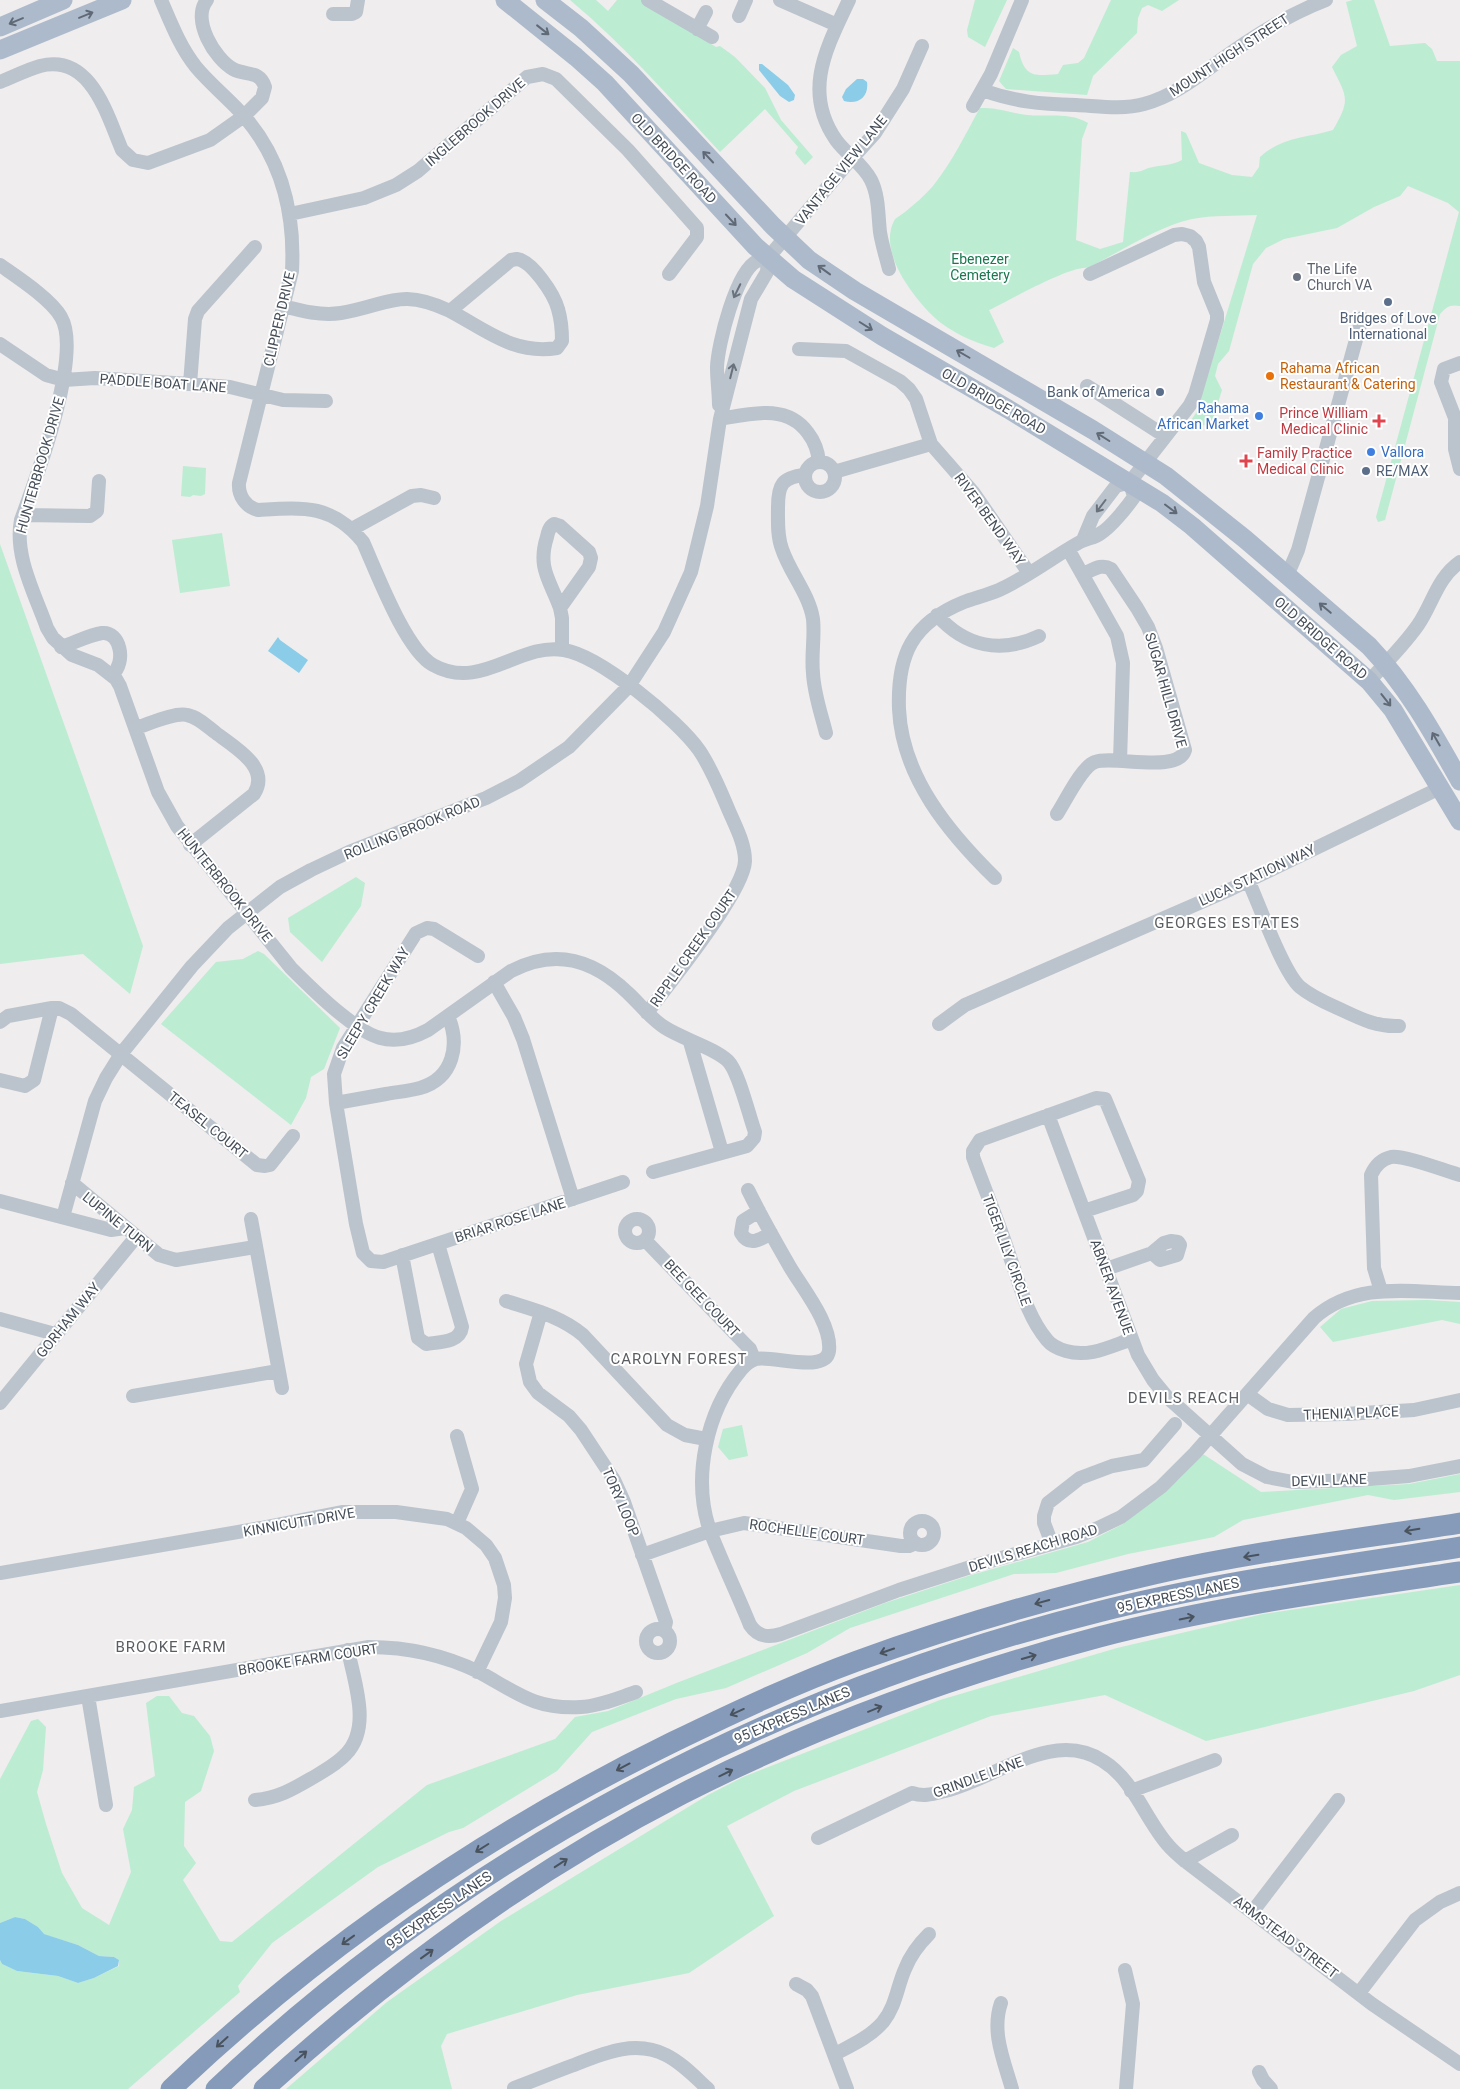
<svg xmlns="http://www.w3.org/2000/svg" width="1460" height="2089" viewBox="0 0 1460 2089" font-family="Roboto,sans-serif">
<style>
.green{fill:#bcecd2}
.water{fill:#8bcde8}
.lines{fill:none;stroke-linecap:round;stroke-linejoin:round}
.minor{stroke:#bbc3cc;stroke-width:14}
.major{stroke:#adbacb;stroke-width:19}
.highway{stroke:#869bba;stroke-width:21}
.oneway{stroke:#606a76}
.oneway2{stroke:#69727c}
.oneway3{stroke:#49535e}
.worship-dot{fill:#6b7280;stroke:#fff;stroke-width:2}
.service-dot{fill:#5c6f8a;stroke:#fff;stroke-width:2}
.food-dot{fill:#e8710a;stroke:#fff;stroke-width:2}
.shop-dot{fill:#3f7fe0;stroke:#fff;stroke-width:2}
.health-dot{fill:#e0444e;stroke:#fff;stroke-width:2}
.labels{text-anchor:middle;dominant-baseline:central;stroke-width:4;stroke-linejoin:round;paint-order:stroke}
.street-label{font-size:14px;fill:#464f59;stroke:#fff}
.park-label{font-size:14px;fill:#1a7750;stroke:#fff}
.worship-label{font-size:14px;fill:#5b616d;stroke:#fff;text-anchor:start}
.service-label{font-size:14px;fill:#4e5e75;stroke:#fff}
.food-label{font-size:14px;fill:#c56008;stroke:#fff;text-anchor:start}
.shop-label{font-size:14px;fill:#366cbe;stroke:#fff;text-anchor:end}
.health-label{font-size:14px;fill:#be3a42;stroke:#fff;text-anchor:end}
.neighbourhood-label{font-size:15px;letter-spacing:1px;fill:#5a5d61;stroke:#fff}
</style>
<rect width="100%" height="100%" fill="#efeded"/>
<path class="green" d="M570,0H596L608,11L617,0H641L716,47L720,46L735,57L765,88L781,120L813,157L805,165L795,153L798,147L765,109L720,152C672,100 625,46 570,0Z
M975,0H1007L985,47L968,37L967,30Z
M1111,0H1179L1162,11L1148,5L1142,8L1138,18L1137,33L1093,76L1087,95L1006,89L999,81L1013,48L1019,52C1025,78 1035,76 1058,74L1063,65L1078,63L1084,58Z
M1353,0H1374L1390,46L1425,43L1432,49L1437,61H1460V306C1450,304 1446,307 1440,314L1385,520L1378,522L1376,517L1459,212L1448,203L1408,186L1400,196L1374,207L1337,228L1284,239L1266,248L1253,264L1229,351L1218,364L1215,376L1222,390L1212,422C1204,426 1197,428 1187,426L1196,413L1257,215C1236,216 1213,215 1192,219C1159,226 1119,252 1088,268C1071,265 1008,301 989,310L1004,342L994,348C973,342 950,332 934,317C913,297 878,252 894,221C896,217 902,215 905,212C915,204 925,195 933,186C952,162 965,135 980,108C997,107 1010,113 1027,115C1047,117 1070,112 1088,123L1082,139L1076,240L1100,249L1123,242L1130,172C1143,173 1142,169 1153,167C1164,165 1172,165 1182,160L1181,131L1186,133L1199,163L1232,175L1252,177L1259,167L1260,157C1281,137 1307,138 1333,130C1351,99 1347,97 1332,67L1341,55L1357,46L1346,2Z
M183,466L206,468L205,494L201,496L193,495L190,497L181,496Z
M222,533L230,586L180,593L172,540Z
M0,544L143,946L130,994L83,954L0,964Z
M356,877L365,883L361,906L322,962L290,932L288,918Z
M258,951L264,954L340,1028L324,1069L311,1077L306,1098L291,1125L161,1024L216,962L243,959Z
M1428,1300L1460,1302V1324L1442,1320L1333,1342L1320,1327L1341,1309L1372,1301Z
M742,1425L748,1456L729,1460L718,1447L723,1429Z
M1203,1454L1261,1492L1409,1484L1460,1474V1492L1394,1500L1368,1495L1243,1520L1214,1537L1128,1554L1056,1573L1014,1574L850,1628L807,1653L726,1688L676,1699L592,1732L557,1771L463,1828L449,1832L378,1867L272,1943L238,1986L240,1992L128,2089H0V1960L2,1964L17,1971L58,1976L78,1983L94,1978L119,1966V1960L114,1957L99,1956L78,1945L43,1934L38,1927L25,1919L15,1917L0,1923V1779L31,1721L38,1719L46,1727L43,1770L37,1792L46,1824L62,1873L82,1908L109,1925L131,1872L123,1829L132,1810L134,1787L155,1776L146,1703L157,1696H169L182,1713L194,1716L210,1736L214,1751L201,1791L185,1802L184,1846L196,1863L183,1880L220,1941L232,1942L427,1785L555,1739L575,1717L608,1711L679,1682L885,1603L968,1576L1088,1542L1123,1524L1178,1480Z
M1460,1585V1675L1414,1691L1206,1741L1105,1695L991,1716L794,1791L727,1826L774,1916L689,1973L577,1995L447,2034L441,2046L452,2089H286L387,2002L501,1921L708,1795L743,1777L940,1700L1117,1648L1263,1614Z"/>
<path class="water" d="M759,64H762L788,85L795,95L794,100L789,102L780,96L759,70Z
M857,79H863L867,82C869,97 858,105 844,101L842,97L846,89Z
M278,637L280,640L308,660L299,673L268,651Z
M15,1917L25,1919L38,1927L44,1934L78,1945L99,1956L114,1957L119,1960L118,1966L94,1978L78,1983L58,1976L17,1971L2,1964L0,1960V1923Z"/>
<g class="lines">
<path class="minor" d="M161,0C171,23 180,47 196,67C211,85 229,99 244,116C282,160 295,214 292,271L239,483C238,496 246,507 258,510C303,507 332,504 363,542C377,573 405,649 433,665C481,692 519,642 564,650C600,656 678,720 699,750C712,769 720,790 729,811C736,827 745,844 745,861C744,892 668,985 647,1013
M648,0L712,37
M780,0L837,25
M849,0C827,47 802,91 836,140C846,154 863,164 871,180C879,196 878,215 880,232C882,245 886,257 889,269
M333,14H352L356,12L358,0
M739,16L746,0
M697,29L706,12
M0,82C13,77 26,70 40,66C91,53 107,115 122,150L133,160L148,163L210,140L244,116L262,98L265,87C260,70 246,76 233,69C215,59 191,20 207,0
M982,90C1016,102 1040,104 1076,105C1098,106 1122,110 1144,104C1178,95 1204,71 1232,52C1262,31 1292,13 1326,0
M973,106L991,74L1022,0
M290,214L364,198L396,185L418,171L527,77L543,74L556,79L628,150L697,228V237L669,274
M517,259C532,261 554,294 558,309C561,319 562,331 562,341L557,348C514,355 486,330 450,311L511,260Z
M0,265C17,277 51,299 61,317C83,354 36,479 21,520C14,556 35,594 47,628L53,638L72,655L98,665L116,679L120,686L158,792L177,826L291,968C306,983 320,997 337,1011C368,1036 389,1051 428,1030L511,971C555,948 593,959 628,993C640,1004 650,1018 664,1027C682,1039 715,1048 728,1061C739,1072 749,1116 755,1132L754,1138L747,1146L653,1172
M283,306C302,311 321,316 341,313C389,305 399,287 450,311
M0,344L46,375L64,380L95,378L190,384L230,387L283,400L326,401
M799,349L846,351L900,381L909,389L916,399L931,444L973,492L1029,573
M1460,363L1444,369L1441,382L1455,418V449L1460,469
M190,384L195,319L198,311L255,247
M1087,386L1165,436
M719,405C719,393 717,380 717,367C718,344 736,271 757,261C760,259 765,259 768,258L846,165L875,133L903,89L922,46
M720,419C750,414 787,403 808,433C815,442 818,451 819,462
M805 477a15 15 0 1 1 30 0a15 15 0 1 1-30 0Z
M834,472L931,444
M805,475C782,477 778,485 778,507C778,521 777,536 782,549C790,573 809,594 813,619C815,637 811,655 813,673C814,694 821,713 826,733
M23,515L90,516L97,511L99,481
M554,524L560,526L589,552L591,558L589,567L560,608C550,580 537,568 547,537C548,532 549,527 554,524Z
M352,529L412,496L421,495L434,498
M1083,540L1093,516L1116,486L1130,482L1190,405L1195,395L1217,320V314L1204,282L1199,247L1196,241L1190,236L1182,234L1174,235L1090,274
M1068,549L1117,636L1123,663L1120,761
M1287,576L1298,550L1362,318
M560,608L562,618V649
M937,615C965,647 1001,654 1039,636
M61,647C74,643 89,635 102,633C120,631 127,662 112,675
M1369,681C1386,663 1404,645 1418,625C1433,603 1437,578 1460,562
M136,728C149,724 175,712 187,715C198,717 208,727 216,733C234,747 271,767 254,794L190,845
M1057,814C1065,802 1082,766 1095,762C1114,755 1178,774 1185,750L1156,648L1148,627L1137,608L1111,569C1101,563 1093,570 1083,574
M995,878C949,833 902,777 899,709C897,655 912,623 964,602C975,598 987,595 999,590C1028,577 1053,557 1080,542C1087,538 1095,538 1101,533C1111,527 1127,507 1134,497L1130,482
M1248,880C1259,904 1283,972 1300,987C1313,998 1329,1004 1344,1011C1363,1020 1378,1027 1399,1026
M478,956L434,929L427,928L416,933L343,1048L334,1074L336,1103L356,1224L363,1253L371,1261L383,1262L623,1182
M494,982L514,1017L523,1039L573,1199
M52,1008H59L71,1014L257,1165L265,1166L270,1165L293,1136
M0,1022L8,1016L52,1008L34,1080L25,1086L0,1080
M939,1024L965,1005L1231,889L1440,788
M690,1042L722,1152
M336,1103C352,1100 369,1097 386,1094C397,1092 409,1091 420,1088C454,1078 460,1044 448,1016
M1048,1115L1138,1355L1153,1380L1167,1397L1242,1464L1267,1477L1293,1482L1357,1480L1409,1476L1460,1466
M72,1183L159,1255L176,1260L255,1247
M748,1190C761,1216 775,1241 790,1267C803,1289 832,1324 829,1351C826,1374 771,1355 756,1359C749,1361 745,1365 741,1370C706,1412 692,1479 710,1531C722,1562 737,1593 750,1625C758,1637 768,1638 781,1634L899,1590L980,1564L1076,1537L1098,1528L1121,1517L1161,1487L1195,1453L1314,1318C1356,1281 1408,1292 1460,1293
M0,1201L111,1230L125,1228
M759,1211L743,1221L741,1233C749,1247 760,1240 771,1233
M1084,1211L1133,1195L1137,1191L1139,1181L1105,1099L1096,1098L980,1140L973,1151V1157C985,1190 999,1223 1010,1257C1020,1285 1027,1316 1047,1340C1051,1345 1059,1349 1066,1351C1089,1358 1111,1346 1132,1339
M63,1217L95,1101L106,1078L121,1054L192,966L228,928L280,887L311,870L349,852L486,798L519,781L569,747L629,686L664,632L691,572L707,506L720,419L751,299L767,272L768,258
M251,1219L282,1388
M625 1231a12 12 0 1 1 24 0a12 12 0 1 1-24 0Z
M645,1240L744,1343L750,1349L754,1359
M1171,1241L1178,1242L1180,1245L1177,1255L1160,1260L1152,1253L1164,1243Z
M402,1255L418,1338L426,1344C439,1342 460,1343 462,1327L438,1244
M1106,1269L1152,1253
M1381,1291L1374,1268L1371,1175C1375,1166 1382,1159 1391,1157C1405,1155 1445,1171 1460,1175
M506,1301C534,1310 560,1316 583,1335L667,1425L685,1435L706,1439
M541,1312L526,1364L530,1382L538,1393L569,1416L581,1430L614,1480L624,1502L666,1622L664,1630
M0,1319L55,1334
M1247,1394L1268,1409L1288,1415L1345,1414L1414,1410L1460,1400
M133,1396L278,1371
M0,1403L136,1237
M910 1533a12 12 0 1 1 24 0a12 12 0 1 1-24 0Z
M457,1523L472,1489L457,1436
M1052,1544L1044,1523V1516L1048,1503L1080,1478L1112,1466L1144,1460L1175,1424
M642,1555L710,1531L744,1523L901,1546H909L916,1543
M0,1573L261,1528L342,1512H396L447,1519L466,1528L486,1545L495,1558L504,1585L505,1598L501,1622L477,1672
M646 1641a12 12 0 1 1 24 0a12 12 0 1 1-24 0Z
M88,1696L106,1805
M0,1711L369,1647C407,1647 444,1655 479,1672C516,1692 535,1710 581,1707C600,1706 618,1698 636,1692
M1131,1791L1215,1760
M255,1800C278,1798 293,1789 312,1778C324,1771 337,1764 346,1754C372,1727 354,1682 348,1650
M818,1838L912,1793C924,1797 933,1794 945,1791C995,1779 1053,1728 1103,1761C1134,1780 1145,1819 1168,1845C1173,1851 1179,1856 1185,1861L1372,2004L1460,2064
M1185,1861L1232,1835
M1253,1911L1338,1800
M1125,1970L1133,2004L1126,2089
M796,1984L807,1990L812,1996L847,2089
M1359,1993L1415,1920L1440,1902L1460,1893
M1001,2003C991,2032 1004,2061 1012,2089
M835,2054C852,2045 870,2037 883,2022C896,2006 897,1987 905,1969C910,1956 919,1944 929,1934
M1259,2072L1263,2080L1271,2089
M514,2088C533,2081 552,2073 571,2066C602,2054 634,2039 666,2055C682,2063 695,2077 708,2089"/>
<path class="major" d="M505,0L576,57L605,83L755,246L793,279L882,336L1008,409L1162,503L1192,526L1369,681L1393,710L1460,821
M545,0L581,28L631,74L773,226L809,260L855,291L1093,430L1166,476L1245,539L1369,646C1407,686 1433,733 1460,781
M0,27L63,0
M0,50L122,0"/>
<path class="highway" d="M171,2089C319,1948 489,1832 673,1742C733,1713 794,1684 857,1661C954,1626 1054,1597 1154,1574C1255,1551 1358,1539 1460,1523
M216,2089C462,1856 770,1694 1098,1612C1217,1582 1339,1566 1460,1547
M264,2089C390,1974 530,1872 682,1794C815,1726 956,1675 1099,1637C1218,1606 1340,1590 1460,1572"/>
</g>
<defs><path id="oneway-shaft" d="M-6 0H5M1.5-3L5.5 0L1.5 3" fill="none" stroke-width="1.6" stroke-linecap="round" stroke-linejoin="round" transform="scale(1.25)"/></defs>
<g class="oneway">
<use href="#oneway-shaft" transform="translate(86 15) rotate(-22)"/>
<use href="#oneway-shaft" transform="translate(16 21) rotate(157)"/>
<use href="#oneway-shaft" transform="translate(543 30) rotate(38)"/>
<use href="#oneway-shaft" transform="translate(708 157) rotate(-133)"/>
<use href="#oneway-shaft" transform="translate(731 220) rotate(47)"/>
<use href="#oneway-shaft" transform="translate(824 270) rotate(-144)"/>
<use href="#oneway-shaft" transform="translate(866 326) rotate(32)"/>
<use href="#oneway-shaft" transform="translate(963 354) rotate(-150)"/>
<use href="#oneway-shaft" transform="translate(1103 437) rotate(-148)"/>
<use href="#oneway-shaft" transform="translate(1171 509) rotate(37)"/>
<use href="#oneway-shaft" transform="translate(1325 608) rotate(-140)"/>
<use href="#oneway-shaft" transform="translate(1386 700) rotate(52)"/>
<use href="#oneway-shaft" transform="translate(1436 739) rotate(-120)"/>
</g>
<g class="oneway2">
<use href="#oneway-shaft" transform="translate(737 291) rotate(116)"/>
<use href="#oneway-shaft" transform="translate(732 371) rotate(-76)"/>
<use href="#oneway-shaft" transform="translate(1101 506) rotate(127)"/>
</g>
<g class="oneway3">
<use href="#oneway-shaft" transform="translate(1412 1530) rotate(171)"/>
<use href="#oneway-shaft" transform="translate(1251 1556) rotate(171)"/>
<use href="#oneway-shaft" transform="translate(1042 1602) rotate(165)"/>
<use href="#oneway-shaft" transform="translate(1187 1618) rotate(-12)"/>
<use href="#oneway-shaft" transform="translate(887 1651) rotate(161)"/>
<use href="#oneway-shaft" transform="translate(1029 1657) rotate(-16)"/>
<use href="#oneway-shaft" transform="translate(875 1709) rotate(-22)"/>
<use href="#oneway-shaft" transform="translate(737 1712) rotate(156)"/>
<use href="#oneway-shaft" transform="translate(623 1767) rotate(152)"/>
<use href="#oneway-shaft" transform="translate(726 1773) rotate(-26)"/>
<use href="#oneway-shaft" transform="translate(482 1848) rotate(148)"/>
<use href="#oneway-shaft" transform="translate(561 1863) rotate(-33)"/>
<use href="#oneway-shaft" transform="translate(348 1940) rotate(144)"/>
<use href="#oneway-shaft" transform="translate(427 1954) rotate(-36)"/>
<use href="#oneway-shaft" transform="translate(222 2042) rotate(138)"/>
<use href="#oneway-shaft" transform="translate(301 2056) rotate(-41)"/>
</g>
<circle class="worship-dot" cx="1297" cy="277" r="5"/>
<g class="service-dot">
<circle cx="1388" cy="302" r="5"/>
<circle cx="1160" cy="392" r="5"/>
<circle cx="1366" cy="471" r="5"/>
</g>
<circle class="food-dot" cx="1270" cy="376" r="5"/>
<g class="shop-dot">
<circle cx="1259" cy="416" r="5"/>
<circle cx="1371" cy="452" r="5"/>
</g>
<g class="health-dot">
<path d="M1376.5 413.5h5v5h5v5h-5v5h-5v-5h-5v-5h5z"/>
<path d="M1243.5 453.5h5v5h5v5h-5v5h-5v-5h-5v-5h5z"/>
</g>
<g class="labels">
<g class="street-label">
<text transform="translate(1229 55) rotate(-33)">MOUNT HIGH STREET</text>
<text transform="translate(475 122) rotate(-41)">INGLEBROOK DRIVE</text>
<text transform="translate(674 158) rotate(47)">OLD BRIDGE ROAD</text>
<text transform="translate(841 170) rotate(-51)">VANTAGE VIEW LANE</text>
<text transform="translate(279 319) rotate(-77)">CLIPPER DRIVE</text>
<text transform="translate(163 383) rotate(4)">PADDLE BOAT LANE</text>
<text transform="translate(994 401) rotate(30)">OLD BRIDGE ROAD</text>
<text transform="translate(40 465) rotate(-74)">HUNTERBROOK DRIVE</text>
<text transform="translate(990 519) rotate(54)">RIVER BEND WAY</text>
<text transform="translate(1321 638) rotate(41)">OLD BRIDGE ROAD</text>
<text transform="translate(1166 690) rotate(74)">SUGAR HILL DRIVE</text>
<text transform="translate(412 828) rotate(-22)">ROLLING BROOK ROAD</text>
<text transform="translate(1257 875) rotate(-25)">LUCA STATION WAY</text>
<text transform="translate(225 885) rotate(51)">HUNTERBROOK DRIVE</text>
<text transform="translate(693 948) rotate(-55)">RIPPLE CREEK COURT</text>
<text transform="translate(373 1003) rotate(-59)">SLEEPY CREEK WAY</text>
<text transform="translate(208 1125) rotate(39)">TEASEL COURT</text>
<text transform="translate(510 1220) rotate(-18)">BRIAR ROSE LANE</text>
<text transform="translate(118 1222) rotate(39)">LUPINE TURN</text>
<text transform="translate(1007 1250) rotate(70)">TIGER LILY CIRCLE</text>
<text transform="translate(1112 1287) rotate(70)">ABNER AVENUE</text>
<text transform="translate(702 1298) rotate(46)">BEE GEE COURT</text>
<text transform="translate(68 1320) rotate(-51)">GORHAM WAY</text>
<text transform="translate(1351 1413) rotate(-2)">THENIA PLACE</text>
<text transform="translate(1329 1480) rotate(-2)">DEVIL LANE</text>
<text transform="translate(621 1502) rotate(67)">TORY LOOP</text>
<text transform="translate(299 1522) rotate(-10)">KINNICUTT DRIVE</text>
<text transform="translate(807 1532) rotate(8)">ROCHELLE COURT</text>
<text transform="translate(1033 1548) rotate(-17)">DEVILS REACH ROAD</text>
<text transform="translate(1178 1595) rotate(-12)">95 EXPRESS LANES</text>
<text transform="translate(308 1659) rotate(-9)">BROOKE FARM COURT</text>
<text transform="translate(792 1715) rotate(-23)">95 EXPRESS LANES</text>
<text transform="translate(978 1777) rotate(-20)">GRINDLE LANE</text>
<text transform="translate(439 1910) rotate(-35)">95 EXPRESS LANES</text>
<text transform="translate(1286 1937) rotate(37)">ARMSTEAD STREET</text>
</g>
<g class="park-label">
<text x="980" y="259">Ebenezer<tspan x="980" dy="16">Cemetery</tspan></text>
</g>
<g class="worship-label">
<text x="1307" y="269">The Life<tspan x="1307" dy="16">Church VA</tspan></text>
</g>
<g class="service-label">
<text x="1388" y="318">Bridges of Love<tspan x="1388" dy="16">International</tspan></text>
<text x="1150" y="392" text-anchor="end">Bank of America</text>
<text x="1376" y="471" text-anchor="start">RE/MAX</text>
</g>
<g class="food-label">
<text x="1280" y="368">Rahama African<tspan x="1280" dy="16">Restaurant &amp; Catering</tspan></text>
</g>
<g class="shop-label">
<text x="1249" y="408">Rahama<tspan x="1249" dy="16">African Market</tspan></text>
<text x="1381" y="452" text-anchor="start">Vallora</text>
</g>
<g class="health-label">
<text x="1368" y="413">Prince William<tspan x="1368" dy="16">Medical Clinic</tspan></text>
<text x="1257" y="453" text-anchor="start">Family Practice<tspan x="1257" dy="16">Medical Clinic</tspan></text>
</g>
<g class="neighbourhood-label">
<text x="1227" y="923">GEORGES ESTATES</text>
<text x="679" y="1359">CAROLYN FOREST</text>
<text x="1184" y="1398">DEVILS REACH</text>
<text x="171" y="1647">BROOKE FARM</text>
</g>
</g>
</svg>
